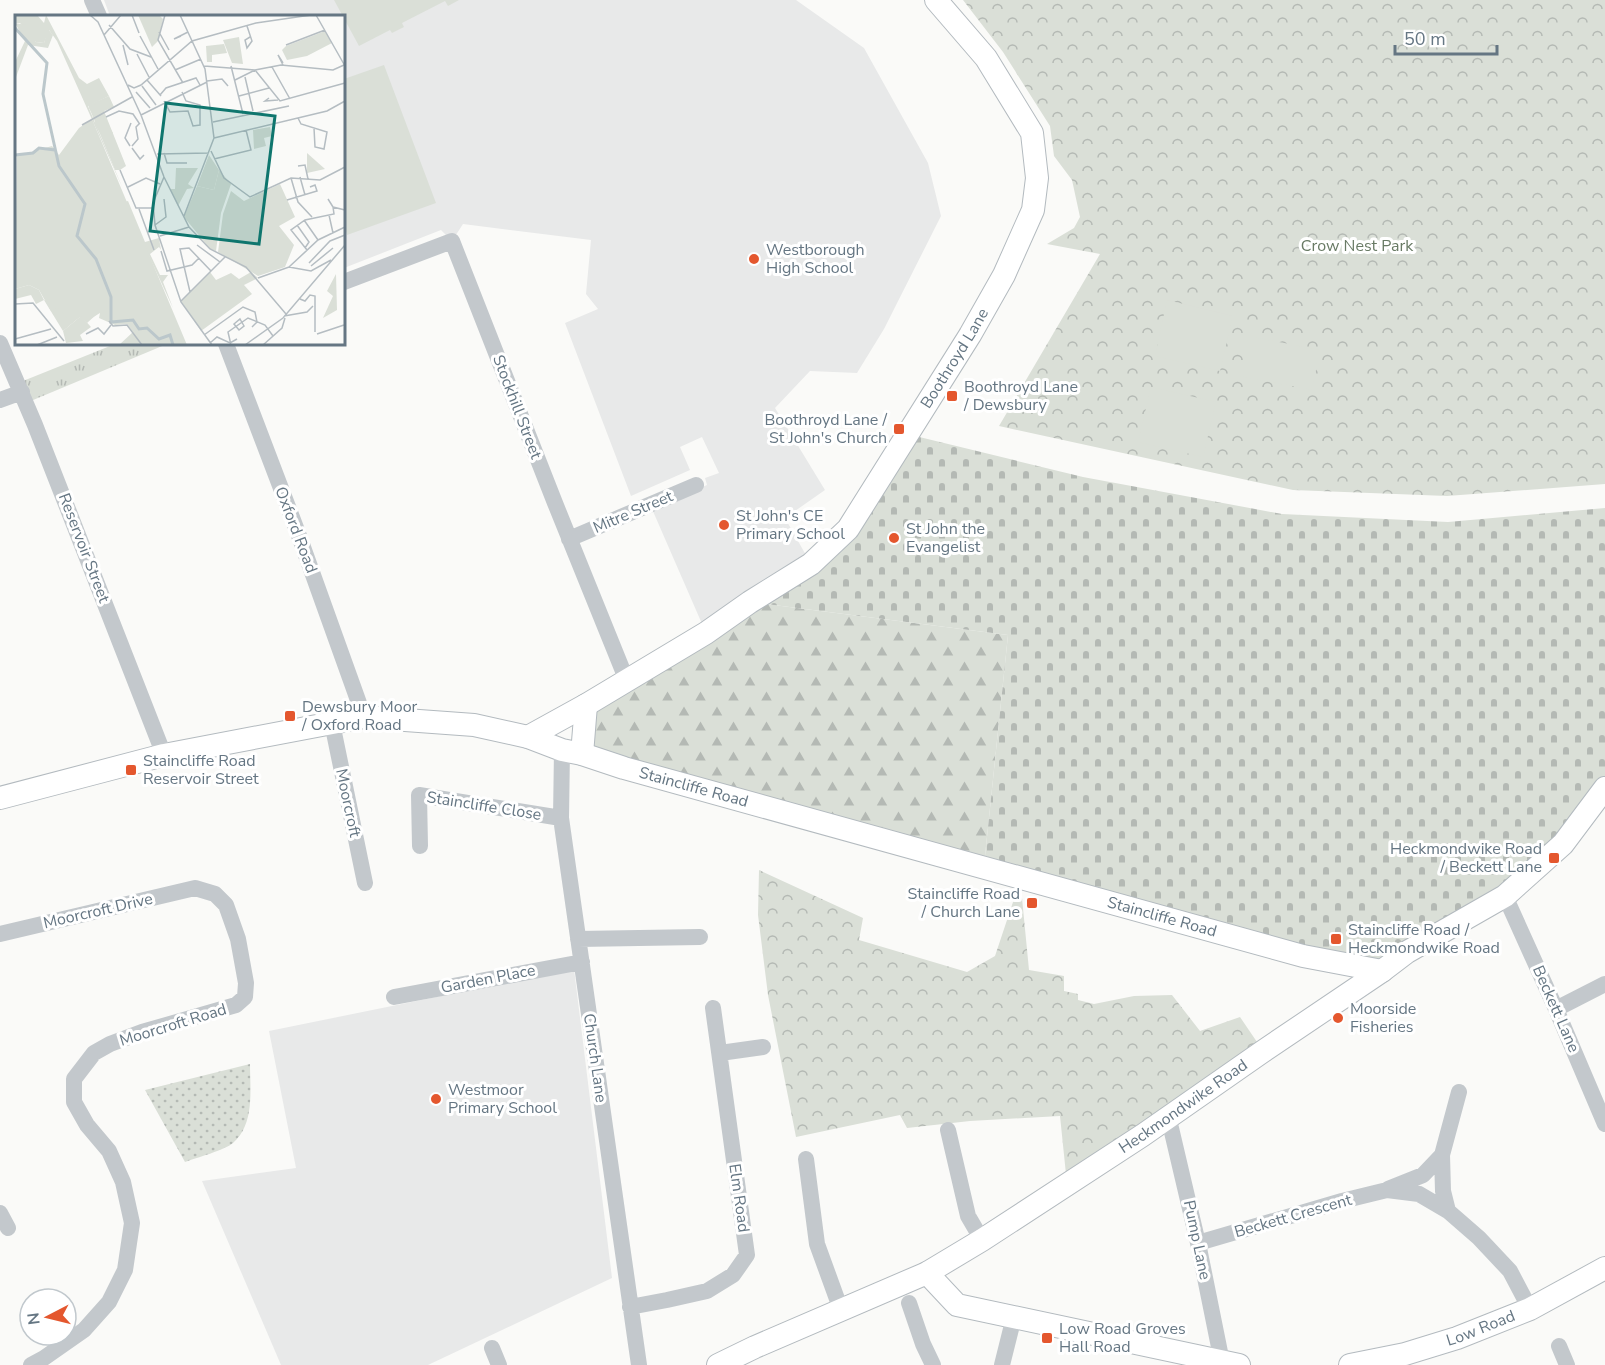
<svg xmlns="http://www.w3.org/2000/svg" width="1605" height="1365" viewBox="0 0 1605 1365" font-family="'Nunito Sans',sans-serif">
<style>
.built{fill:#e8e9e9}
.grass{fill:url(#grass-tufts)}
.forest{fill:url(#forest-firs)}
.cemetery{fill:url(#cemetery-stones)}
.park{fill:url(#park-crowns)}
.garden{fill:url(#garden-dots)}
.pitch{fill:#dadfd7}
.lines{fill:none;stroke-linecap:round;stroke-linejoin:round}
.secondary-casing{stroke:#b3babf;stroke-width:24}
.street{stroke:#c3c8cc;stroke-width:16}
.secondary{stroke:#fff;stroke-width:22}
.poi-dot{fill:#e4572e;stroke:#fff;stroke-width:2}
.labels{text-anchor:middle;dominant-baseline:central;stroke-width:6;stroke-linejoin:round;paint-order:stroke}
.park-label{font-size:16px;fill:#687a64;stroke:#fff}
.poi-label{font-size:16px;fill:#657683;stroke:#fff;text-anchor:start}
.street-label{font-size:16px;fill:#657683;stroke:#fff}
.inset-river{fill:none;stroke:#bbc7cb;stroke-width:3}
.inset-road{fill:none;stroke:#b5bdc2;stroke-width:1.5}
.view{fill:#0f766e;fill-opacity:0.15;stroke:#0f766e;stroke-width:3}
.inset-edge{fill:none;stroke:#657683;stroke-width:3}
</style>
<defs>
<pattern id="grass-tufts" width="24" height="20" patternUnits="userSpaceOnUse" patternTransform="scale(1.5)"><rect width="24" height="20" fill="#dadfd7"/><path d="M3 7l-1-3M5 7V3M7 7l1-3M15 17l-1-3M17 17v-4M19 17l1-3" fill="none" stroke="#b4b9b4"/></pattern>
<pattern id="forest-firs" width="22" height="20" patternUnits="userSpaceOnUse" patternTransform="scale(1.5)"><rect width="22" height="20" fill="#dadfd7"/><path d="M5 1l3.5 6h-7zM16 11l3.5 6h-7z" fill="#b4b9b4"/></pattern>
<pattern id="cemetery-stones" width="16" height="16" patternUnits="userSpaceOnUse" patternTransform="scale(1.5)"><rect width="16" height="16" fill="#dadfd7"/><path d="M2 7V4a2 2 0 0 1 4 0v3zM10 15v-3a2 2 0 0 1 4 0v3z" fill="#b4b9b4"/></pattern>
<pattern id="park-crowns" width="20" height="18" patternUnits="userSpaceOnUse" patternTransform="scale(1.5)"><rect width="20" height="18" fill="#dadfd7"/><path d="M2 6a3 3 0 1 1 6 0M12 15a3 3 0 1 1 6 0" fill="none" stroke="#b4b9b4"/></pattern>
<pattern id="garden-dots" width="8" height="8" patternUnits="userSpaceOnUse" patternTransform="scale(1.5)"><rect width="8" height="8" fill="#dadfd7"/><path d="M2 2h.1M6 6h.1" fill="none" stroke="#b4b9b4" stroke-width="1.8" stroke-linecap="round"/></pattern>
</defs>
<rect width="100%" height="100%" fill="#fafaf8"/>
<path class="built" d="M104,0H796L864,48L928,163L941,216L884,329L857,373L810,371L775,408L825,490L785,518L811,564L706,633L652,509L707,485L705,478L719,473L702,437L680,447L690,470L631,496L565,323L598,309L586,294L591,240L463,224L452,241L441,230L344,268V16H110Z
M574,969L612,1278L428,1365H281L202,1181L296,1168L269,1031Z"/>
<path class="grass" d="M115,344H167L26,403L18,383Z"/>
<path class="forest" d="M750,602L1008,635L985,856L624,768L582,754L586,705Z"/>
<path class="cemetery" d="M907,434L1083,477L1282,514L1448,522L1605,508V788L1563,844L1382,971L1303,956L985,856L1008,635L750,602L811,564Z"/>
<path class="park" d="M963,0H1605V484L1447,496L1293,490L999,426L1100,254L1047,244L1074,228L1080,217L1072,180L1054,156L1050,126L1003,52Z
M759,870L863,918L859,940L967,972L995,956L1016,893L1022,898L1029,970L1064,976V991L1078,994V1000L1094,1004L1134,996L1172,995L1200,1031L1240,1017L1257,1042L1067,1184L1060,1116L970,1121L907,1128L900,1115L796,1137L768,995L758,915Z"/>
<path class="garden" d="M250,1064C250,1090 255,1124 233,1143C225,1150 196,1158 185,1162L145,1090Z"/>
<path class="pitch" d="M334,0H459L448,6L445,1L402,23L404,27L392,33L390,30L359,46Z
M384,65L436,203L347,235L344,225V79Z
M1167,300L1233,316L1220,371L1155,356Z
M1248,336L1320,350L1312,390L1240,376Z
M1151,387L1216,402L1203,457L1138,442Z"/>
<g class="lines">
<g class="secondary-casing">
<g id="secondary">
<path id="s1" d="M528,737L586,705L706,633L750,602L811,564L848,529L970,335L1004,275L1033,210L1037,178L1032,133L986,58L936,0"/>
<path d="M582,754L586,705"/>
<path id="s2" d="M0,798L164,755L364,717L474,725L528,737L562,750L582,754L624,768L1303,956L1382,971"/>
<path d="M927,1273L957,1305L1239,1365"/>
<path id="s3" d="M718,1365L755,1347L927,1273L982,1240L1143,1135L1262,1052L1382,971L1407,952L1505,896L1563,844L1605,788"/>
<path id="s4" d="M1350,1365L1405,1354L1457,1338L1530,1309L1605,1268"/>
</g>
</g>
<path class="street" d="M92,0L99,16
M344,282L452,241L555,503L627,681
M0,343L35,425L164,755
M226,344L298,533L364,717
M0,400L22,392
M569,539L696,485
M332,723L365,883
M562,750L561,818L639,1365
M420,846L419,795L561,818
M1505,896L1556,1009L1605,1124
M0,934L195,888L215,894L226,905L238,939L246,983L245,997L236,1005L142,1032L110,1044L94,1053L74,1079V1102L87,1125L109,1151L123,1182L132,1223L125,1270L109,1302L84,1330L44,1358L31,1365
M578,939L700,937
M394,997L582,962
M1556,1009L1605,984
M720,1053L763,1047
M1167,1120L1171,1128L1198,1243L1222,1362
M948,1130L968,1216L982,1240
M806,1159L817,1244L841,1310
M1388,1189L1423,1175L1442,1155
M1448,1211L1443,1191L1442,1155L1459,1092
M0,1213L8,1228
M1198,1243L1342,1201L1387,1190L1419,1194L1448,1211L1479,1238L1510,1271L1530,1309
M909,1303L923,1344L933,1365
M630,1307L667,1300L707,1291L733,1275L747,1255L713,1008
M1559,1346L1567,1365
M492,1348L499,1365
M1002,1365L1014,1317"/>
<use href="#secondary" class="secondary"/>
</g>
<g class="poi-dot">
<circle cx="754" cy="259" r="6"/>
<rect x="946" y="390" width="12" height="12" rx="3"/>
<rect x="893" y="423" width="12" height="12" rx="3"/>
<circle cx="724" cy="525" r="6"/>
<circle cx="894" cy="538" r="6"/>
<rect x="284" y="710" width="12" height="12" rx="3"/>
<rect x="125" y="764" width="12" height="12" rx="3"/>
<rect x="1548" y="852" width="12" height="12" rx="3"/>
<rect x="1026" y="897" width="12" height="12" rx="3"/>
<rect x="1330" y="933" width="12" height="12" rx="3"/>
<circle cx="1338" cy="1018" r="6"/>
<circle cx="436" cy="1099" r="6"/>
<rect x="1041" y="1332" width="12" height="12" rx="3"/>
</g>
<g class="labels">
<g class="park-label">
<text x="1357" y="246">Crow Nest Park</text>
</g>
<g class="poi-label">
<text x="766" y="250">Westborough<tspan x="766" dy="18">High School</tspan></text>
<text x="964" y="387">Boothroyd Lane<tspan x="964" dy="18">/ Dewsbury</tspan></text>
<text x="887" y="420" text-anchor="end">Boothroyd Lane /<tspan x="887" dy="18">St John's Church</tspan></text>
<text x="736" y="516">St John's CE<tspan x="736" dy="18">Primary School</tspan></text>
<text x="906" y="529">St John the<tspan x="906" dy="18">Evangelist</tspan></text>
<text x="302" y="707">Dewsbury Moor<tspan x="302" dy="18">/ Oxford Road</tspan></text>
<text x="143" y="761">Staincliffe Road<tspan x="143" dy="18">Reservoir Street</tspan></text>
<text x="1542" y="849" text-anchor="end">Heckmondwike Road<tspan x="1542" dy="18">/ Beckett Lane</tspan></text>
<text x="1020" y="894" text-anchor="end">Staincliffe Road<tspan x="1020" dy="18">/ Church Lane</tspan></text>
<text x="1348" y="930">Staincliffe Road /<tspan x="1348" dy="18">Heckmondwike Road</tspan></text>
<text x="1350" y="1009">Moorside<tspan x="1350" dy="18">Fisheries</tspan></text>
<text x="448" y="1090">Westmoor<tspan x="448" dy="18">Primary School</tspan></text>
<text x="1059" y="1329">Low Road Groves<tspan x="1059" dy="18">Hall Road</tspan></text>
</g>
<g class="street-label">
<text stroke="none"><textPath href="#s1" startOffset="584">Boothroyd Lane</textPath></text>
<text transform="translate(517 407) rotate(69)">Stockhill Street</text>
<text transform="translate(633 512) rotate(-23)">Mitre Street</text>
<text transform="translate(296 530) rotate(69)">Oxford Road</text>
<text transform="translate(84 548) rotate(69)">Reservoir Street</text>
<text stroke="none"><textPath href="#s2" startOffset="712">Staincliffe Road</textPath></text>
<text transform="translate(348 803) rotate(78)">Moorcroft</text>
<text transform="translate(484 806) rotate(9)">Staincliffe Close</text>
<text transform="translate(98 911) rotate(-13)">Moorcroft Drive</text>
<text stroke="none"><textPath href="#s2" startOffset="1198">Staincliffe Road</textPath></text>
<text transform="translate(488 979) rotate(-11)">Garden Place</text>
<text transform="translate(1556 1009) rotate(66)">Beckett Lane</text>
<text transform="translate(173 1025) rotate(-17)">Moorcroft Road</text>
<text transform="translate(595 1058) rotate(82)">Church Lane</text>
<text stroke="none"><textPath href="#s3" startOffset="534">Heckmondwike Road</textPath></text>
<text transform="translate(739 1198) rotate(82)">Elm Road</text>
<text transform="translate(1293 1216) rotate(-16)">Beckett Crescent</text>
<text transform="translate(1197 1240) rotate(78)">Pump Lane</text>
<text stroke="none"><textPath href="#s4" startOffset="136">Low Road</textPath></text>
</g>
</g>
<g transform="translate(15 15)">
<rect width="330" height="330" fill="#fafaf8"/>
<path d="M0,0H22L29,8L31,0L64,63L72,69L84,63L94,81L73,91L108,174L42,26L34,15L29,28L21,27L5,8H0ZM292,138L310,154L292,158ZM113,186L130,227L144,223L146,235L144,232L135,239L145,260H153L148,267L158,293L109,187ZM321,259L322,295L308,303L318,281L312,276ZM14,270L24,275L29,285L21,289L16,280L0,284V274Z" fill="#dadfd7"/>
<path d="M0,8L11,10L21,27L29,28L33,14L38,20L33,33L13,30L1,62L0,47L10,26ZM194,140L204,155L199,175L182,171ZM29,285L83,298L72,308L66,301L48,316Z" fill="#dadfd7"/>
<path d="M204,155L216,169L206,198L201,236L195,234L169,202L182,171L199,175ZM195,257L201,265L216,258L224,264L236,257L243,263L229,270L237,279L186,316L166,286Z" fill="#dadfd7"/>
<path d="M123,0H144L148,4L143,26L137,32ZM310,16L317,28L292,41L272,45L267,35L271,31ZM224,22L228,49L217,48L208,25ZM94,81L99,92L89,96L111,151L105,155H100L73,90ZM77,104L172,330H104L118,317L112,309L100,310L84,303L85,298L72,306L65,302L56,307L43,293L36,296L24,275L14,270L0,274L2,141L37,131L44,140L64,113ZM161,153H183L173,169L179,173L172,174L163,191L155,174H160ZM265,169L280,202L264,211L279,230L270,252L243,261L203,237L208,199L216,176L229,186Z" fill="#dadfd7"/>
<path d="M209,29L212,38L197,40V47H192L191,31ZM66,301L76,312L65,320L68,326L51,328L48,316Z" fill="#dadfd7"/>
<path d="M92,83L97,91L79,101L74,93ZM88,102L98,118L88,123L79,108ZM255,112L257,121L249,123L251,131L239,134L238,115Z" fill="#dadfd7"/>
<path class="inset-river" d="M0,13L32,48L28,79L44,151L70,189L62,221L81,244L96,282V307L118,305L124,314L132,313L144,324L155,320L158,330M0,140L18,138L24,133L40,135"/>
<path class="inset-road" d="M75,0L83,7L126,100L149,162L174,212L195,234L231,252L271,299M117,0L124,18M150,0L143,25L168,68M165,0L190,54L199,123L169,201M301,0L330,51M94,10L115,34L136,42M232,11L237,26L232,33L230,25L235,22M144,17L154,35M89,20L106,0M125,21L143,54M166,21L159,24L173,17M108,30L113,50M271,30L310,15M122,39L134,62M268,48L263,40L268,50M189,51L240,55M216,51L228,99M257,52L275,84M160,55L186,44M240,55L265,86L330,68M230,62L238,96M132,65L146,81M220,65L240,55L266,50L318,55L329,50M192,66L207,64L213,71M113,70L119,73L126,70L177,26L241,8L296,0M127,71L141,90M121,77L135,93M145,80L151,73L181,63L185,70M224,81L254,73M254,83L250,86L263,85M149,86L155,97L173,96L178,111L185,110V90L171,86L167,77M126,100L192,67M91,102L104,96L118,99L124,108M283,103L286,109L312,117L309,134L300,132L299,113M198,107L274,91M67,110L117,82M199,123L312,96L330,86M115,131L110,123L116,108M117,131L123,124L121,112L125,108M117,133L125,144L129,140M196,136L209,163L235,182L276,163L305,165L330,152M149,138L152,148H172M142,139L194,138M199,144L236,135L231,115M283,151L290,150L293,164M105,155L121,193H138M149,162L138,188L140,210L166,287L197,330M285,162L290,180M276,163L283,187L297,202M113,172L131,163L145,169M313,184L318,192L330,195M272,185L302,176L300,170L295,172M124,194L139,235M314,200L318,218M289,205L303,225M140,210L151,202L149,184M282,210L294,227L290,233M145,221L174,212M182,230L205,247M292,235L276,215L290,205L319,199L318,192M146,236L152,256L177,250L184,243M294,248L315,226L330,220M296,251L318,233M274,252L303,225L330,212M243,263L274,252L296,256L316,245M175,277L165,234L174,233L196,256M285,284L290,286L295,280L300,281V317M166,286L210,242M0,289L18,288L49,326M269,301L292,297L298,291M225,304L229,311L224,315L219,309ZM94,306L98,311L112,310L127,330M71,319L83,313L89,319L96,310M302,319L329,310M189,320L228,292L240,297L242,307L237,312M0,324L36,314M195,328L202,322L215,328L222,324M22,330L42,322M216,330L213,317L233,303L250,310L258,321M230,330L268,303L330,230M248,330L267,313L270,303"/>
<path class="view" d="M151,88L260,101L244,229L135,216Z"/>
<rect width="330" height="330" class="inset-edge"/>
</g>
<g transform="translate(48 1317) rotate(263)"><circle r="28" fill="#ffffff" stroke="#c1c8cd" stroke-width="1.5"/>
<path d="M0-4.5L10 22L0 15L-10 22Z" fill="#e4572e"/>
<text y="-9" font-size="16" font-weight="bold" text-anchor="middle" fill="#657683">N</text>
</g>
<path d="M1395 45v9h102v-9" fill="none" stroke="#657683" stroke-width="3"/>
<text x="1404" y="45" font-size="18" fill="#657683" stroke="#ffffff" stroke-width="4.5" paint-order="stroke">50 m</text>
</svg>
